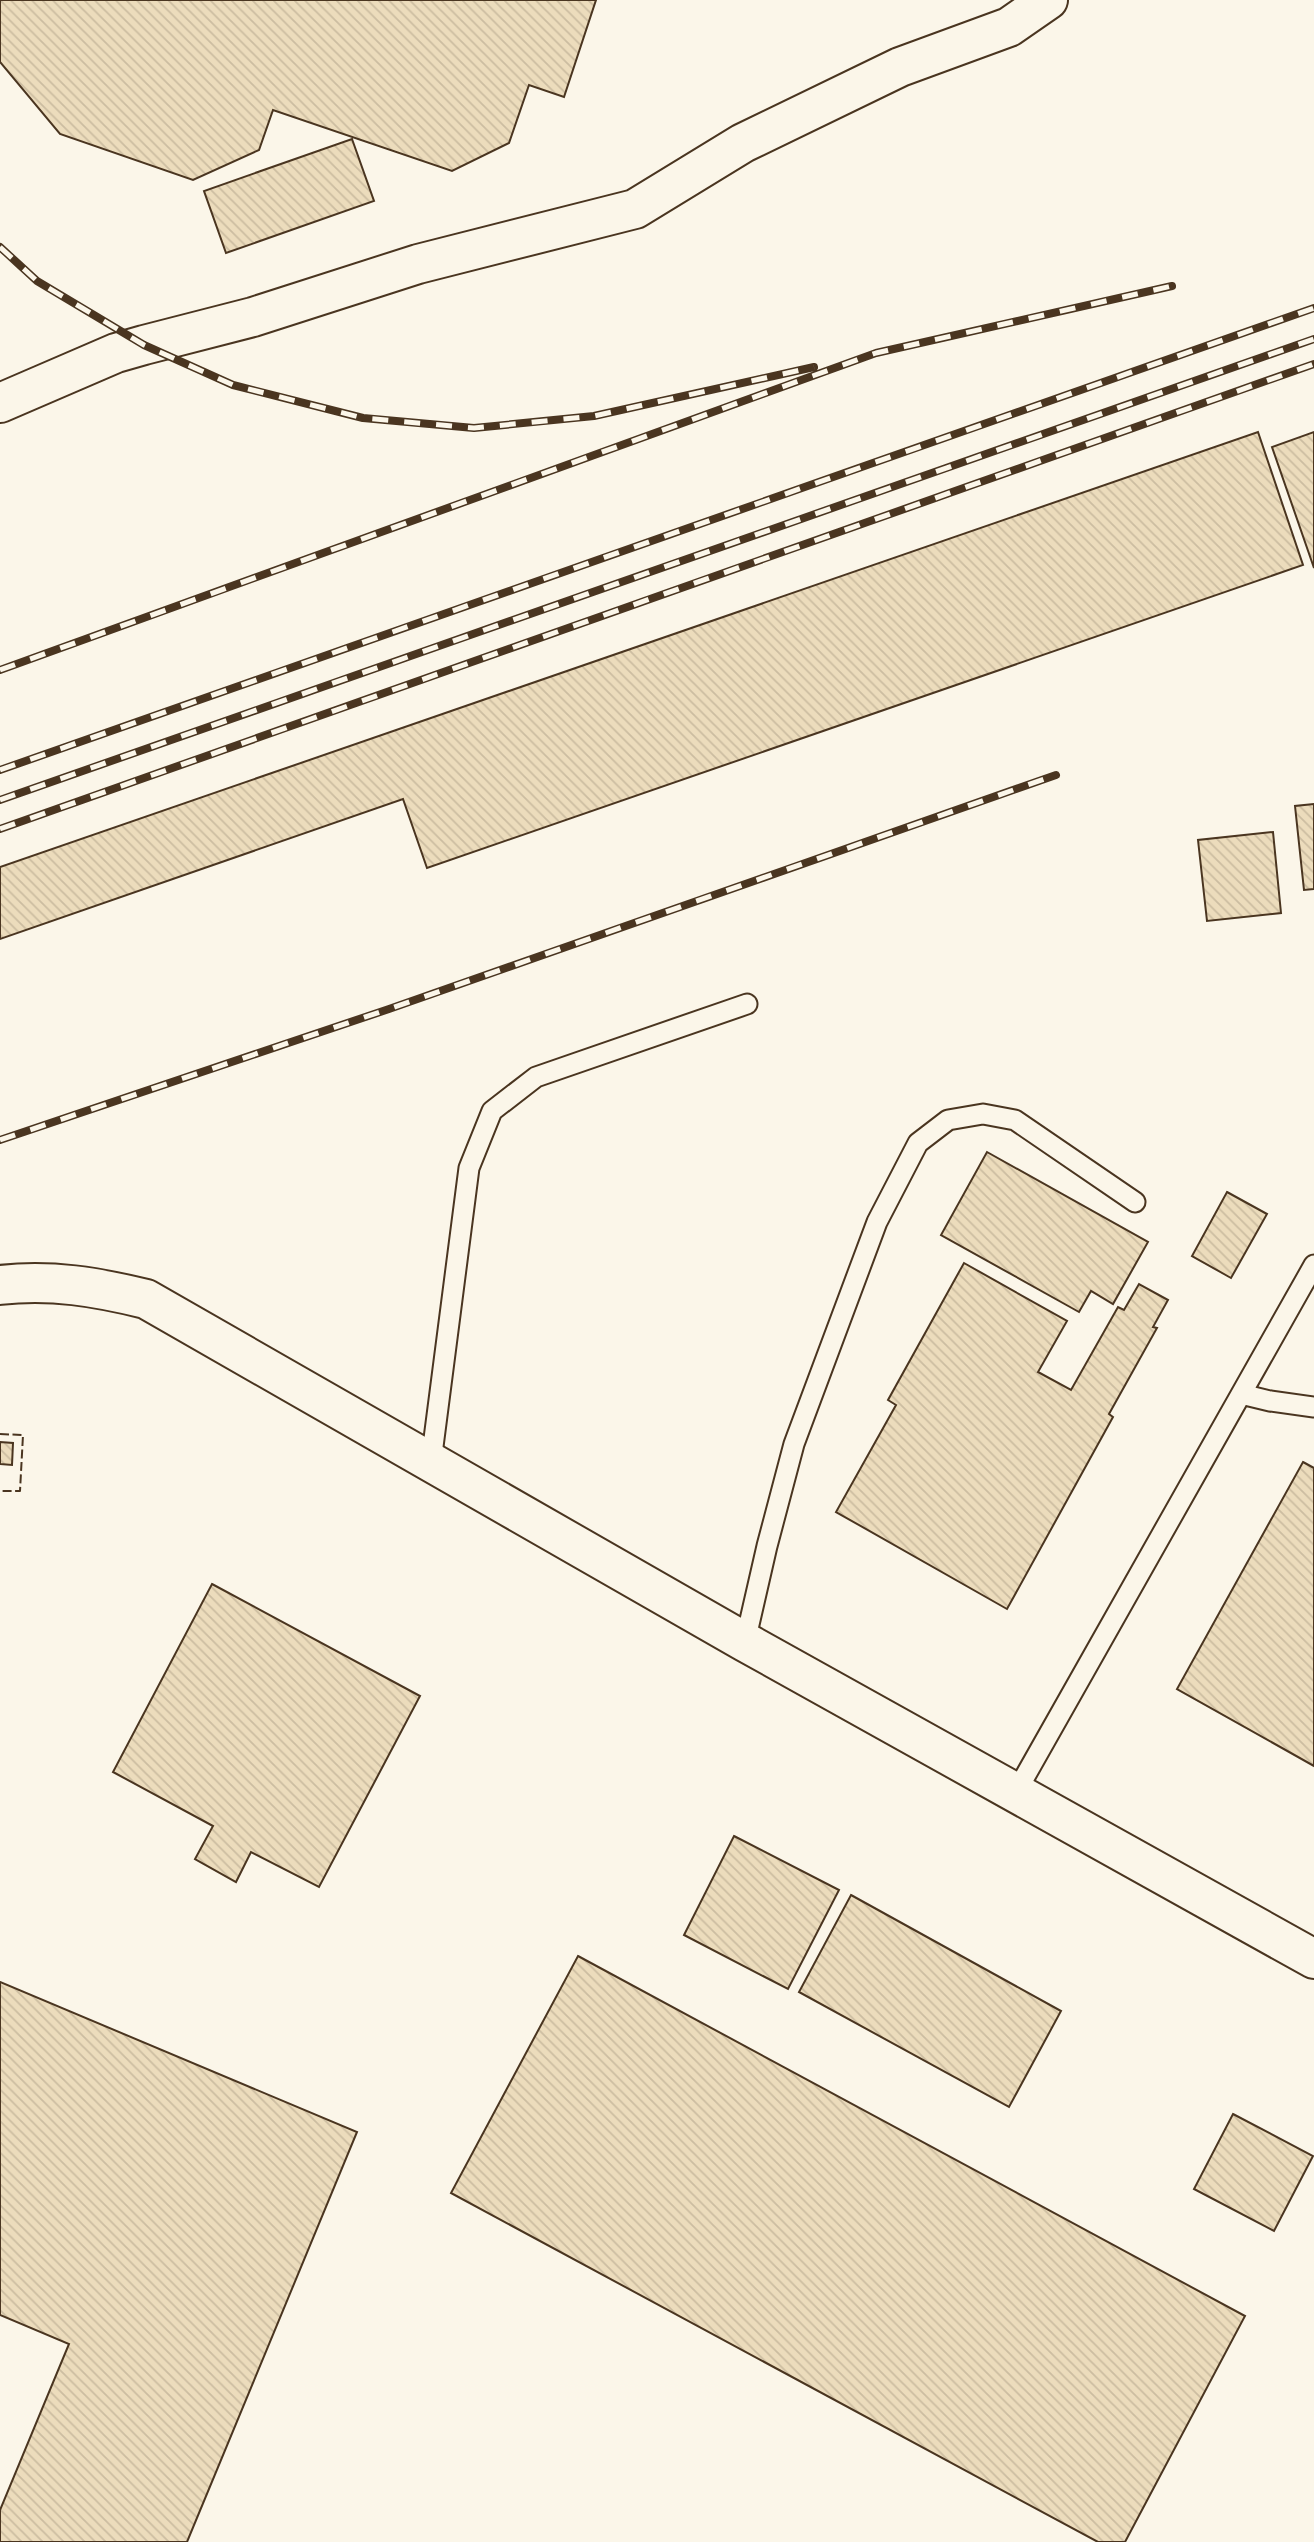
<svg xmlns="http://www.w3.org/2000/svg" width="1314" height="2542" viewBox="0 0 1314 2542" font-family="'Noto Sans',sans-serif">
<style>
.building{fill:url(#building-back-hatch);stroke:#4a3520;stroke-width:2}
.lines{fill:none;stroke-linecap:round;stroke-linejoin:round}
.service-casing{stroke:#4a3520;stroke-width:23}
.minor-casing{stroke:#4a3520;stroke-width:42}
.service{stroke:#fbf6e9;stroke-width:19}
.minor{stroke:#fbf6e9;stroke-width:38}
.rail-casing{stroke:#4a3520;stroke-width:8}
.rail{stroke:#fbf6e9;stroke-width:5;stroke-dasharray:16;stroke-linecap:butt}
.fence{stroke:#4a3520;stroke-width:2;stroke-dasharray:9 3.5;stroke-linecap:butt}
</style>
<defs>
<pattern id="building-back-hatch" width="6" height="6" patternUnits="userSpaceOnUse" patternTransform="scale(1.75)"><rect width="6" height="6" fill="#ecdcbc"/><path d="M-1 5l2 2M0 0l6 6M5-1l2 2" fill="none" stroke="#ccbda1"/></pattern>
</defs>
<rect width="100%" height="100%" fill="#fbf6e9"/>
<path class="building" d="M0,0H596L564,97L529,85L509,143L452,171L273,110L259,150L193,180L60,134L0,62Z
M352,139L374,201L226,253L204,191Z
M1258,432L1303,565L427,868L403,799L0,939V867Z
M1314,432V568L1272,447Z
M1314,804V889L1304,890L1295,806Z
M1273,832L1281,913L1207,921L1198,840Z
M987,1152L1148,1242L1113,1304L1091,1291L1079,1312L941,1235Z
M1227,1192L1267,1214L1231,1278L1192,1256Z
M964,1263L1067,1321L1038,1372L1071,1390L1118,1307L1124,1310L1139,1284L1168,1300L1153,1327L1157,1328L1109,1414L1113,1417L1007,1609L836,1512L896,1405L888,1400Z
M0,1442L13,1443L12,1465L0,1464Z
M1303,1462L1314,1468V1766L1177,1689Z
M212,1584L420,1696L319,1887L251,1852L236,1882L195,1859L213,1826L113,1772Z
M734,1836L839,1890L788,1989L684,1935Z
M851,1895L1061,2011L1009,2107L799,1992Z
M578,1956L1245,2316L1125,2542H1098L451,2193Z
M0,1982L357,2132L187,2542H0V2510L69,2344L0,2315Z
M1233,2114L1313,2156L1274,2231L1194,2189Z"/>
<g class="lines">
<g class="service-casing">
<path id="service" d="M1241,1394L1270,1401L1314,1407
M431,1462L469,1168L492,1111L536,1077L747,1004
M745,1642L767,1546L794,1444L877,1222L918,1143L948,1120L983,1114L1015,1120L1135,1202
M1015,1794L1314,1265"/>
</g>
<g class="minor-casing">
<path id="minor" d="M0,403L116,353L144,345L253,317L418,264L635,209L743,143L900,67L1009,27L1048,0
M0,1285C51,1279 97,1287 146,1299L745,1642L1314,1959"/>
</g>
<use href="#service" class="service"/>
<use href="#minor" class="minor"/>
<g class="rail-casing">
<path id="rail" d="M0,247L37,281L144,345L233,385L363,418L474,428L594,416L814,367
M0,670L876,353L1172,286
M0,770L1314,308
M0,800L1314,339
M0,829L1314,364
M0,1140L389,1009L1056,775"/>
</g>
<use href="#rail" class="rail"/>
<path class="fence" d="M0,1434L23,1435L20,1491H0"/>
</g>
</svg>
